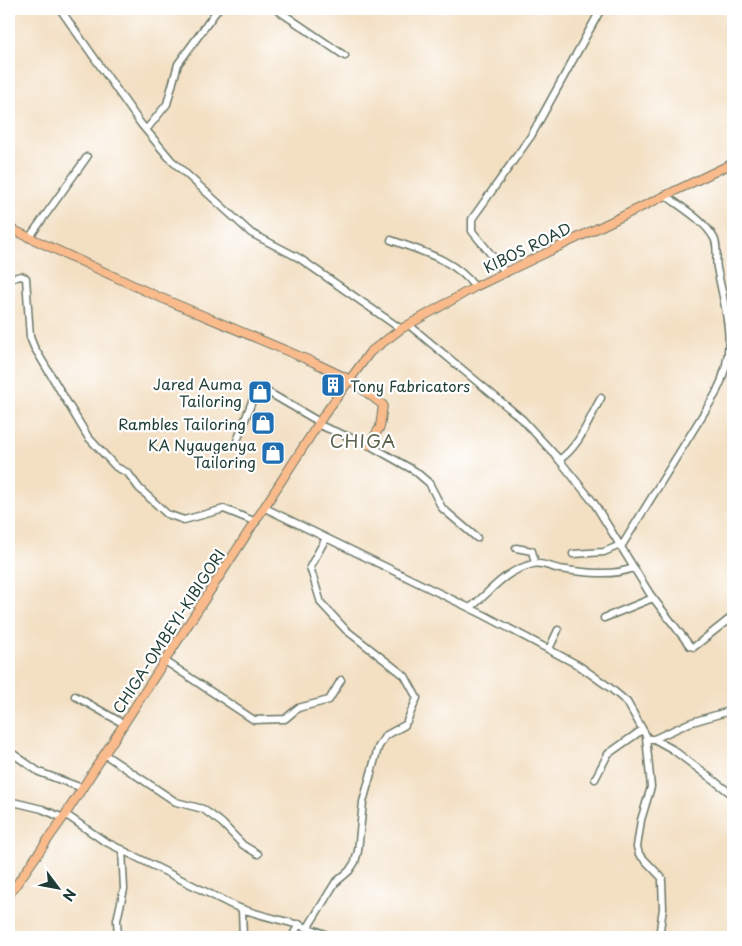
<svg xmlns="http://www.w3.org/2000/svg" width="742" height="946" viewBox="0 0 742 946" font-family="'Playpen Sans',sans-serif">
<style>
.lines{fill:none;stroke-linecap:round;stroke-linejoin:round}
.minor-casing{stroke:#697666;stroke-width:9}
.major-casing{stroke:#697666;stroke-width:10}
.minor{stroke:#fff;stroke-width:6}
.major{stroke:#fabb8c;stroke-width:8}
.labels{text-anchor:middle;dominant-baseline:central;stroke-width:4.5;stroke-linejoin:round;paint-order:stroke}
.street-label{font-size:15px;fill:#1f3d34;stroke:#fff}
.poi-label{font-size:15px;fill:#1f3d34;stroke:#fff;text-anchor:end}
.quarter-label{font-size:18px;letter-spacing:1px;fill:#5d624b;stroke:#fff}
</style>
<rect width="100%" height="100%" fill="#fff"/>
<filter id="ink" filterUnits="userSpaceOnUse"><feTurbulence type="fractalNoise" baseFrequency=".02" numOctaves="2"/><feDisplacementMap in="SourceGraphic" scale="10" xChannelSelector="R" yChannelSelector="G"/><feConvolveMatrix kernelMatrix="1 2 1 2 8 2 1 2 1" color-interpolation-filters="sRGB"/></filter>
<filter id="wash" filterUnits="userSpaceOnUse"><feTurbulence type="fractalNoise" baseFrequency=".0096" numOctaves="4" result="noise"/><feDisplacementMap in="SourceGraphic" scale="20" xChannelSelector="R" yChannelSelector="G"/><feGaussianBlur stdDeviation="1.12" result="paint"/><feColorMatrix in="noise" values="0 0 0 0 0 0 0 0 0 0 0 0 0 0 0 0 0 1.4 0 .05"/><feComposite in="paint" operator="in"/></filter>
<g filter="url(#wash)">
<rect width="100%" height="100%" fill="#f3dfc2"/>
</g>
<g filter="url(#ink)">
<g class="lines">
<g class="minor-casing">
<path id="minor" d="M60,9L141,124L171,160L251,233L299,258L401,329
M276,9L345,56
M146,130L167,104L178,64L218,9
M29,238L87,157
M391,240C423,252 454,259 475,287
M506,273L472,231V219L531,136L601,9
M9,279L21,276L26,278L30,337L34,347L88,437L116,467L128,473L139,488L167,514L184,520L224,509L256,522
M409,325L522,419L556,456L594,503L650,594L690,646L694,647L733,616
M237,441L254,396L261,388L316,420L319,425L369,445L415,471L429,483L442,508L477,538
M559,460C581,445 588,420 601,398
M265,508L484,615L578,665L609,687L627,702L648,739H654L689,723L733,710
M326,538L310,567L321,603L346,630L405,676L417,698L407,721
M621,547L715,395C739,349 726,314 717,268C715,258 719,248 714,238C704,220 681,207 665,195
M516,548L532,551L535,563
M573,554L604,552L620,545
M470,608C493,590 502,572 533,564C540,562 551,567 559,569C581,572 612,577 633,568
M604,618L653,598
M549,649L558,630
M165,661L254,720L285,719L298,708L329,700L341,680
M75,696L124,724
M646,737L651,787L641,820L637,847L639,854L662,878
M654,739L672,749L733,795
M9,751L39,772L82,788
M104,754L176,802L203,809L222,823L243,845L258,854
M595,779L608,754L642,730
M9,801L42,809L63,818
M65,814L104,841L232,905C264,919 299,921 331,937
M242,910L243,937
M308,927L335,883L349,871L355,862L358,851L363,802L378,748L385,736L405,725
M118,937L117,920L124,889L122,849
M292,937L299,924
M659,937L663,908L662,881"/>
</g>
<g class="major-casing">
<path id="major" d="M9,228L152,294L313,362L349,379L383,405L380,427L369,445
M9,895L63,818L324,415L370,352L401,329L475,287L733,163"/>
</g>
<use href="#minor" class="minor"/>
<use href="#major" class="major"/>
</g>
</g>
<defs>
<g id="building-square" transform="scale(1.25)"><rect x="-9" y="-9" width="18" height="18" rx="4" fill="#1f6fb2" stroke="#fff"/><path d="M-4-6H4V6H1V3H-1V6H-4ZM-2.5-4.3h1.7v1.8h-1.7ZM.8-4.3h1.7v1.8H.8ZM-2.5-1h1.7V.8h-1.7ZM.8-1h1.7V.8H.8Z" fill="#fff"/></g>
<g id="shop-square" transform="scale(1.25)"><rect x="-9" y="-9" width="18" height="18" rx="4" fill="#1f6fb2" stroke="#fff"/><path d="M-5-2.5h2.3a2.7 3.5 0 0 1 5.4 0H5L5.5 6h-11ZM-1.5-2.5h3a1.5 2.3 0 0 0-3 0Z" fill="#fff"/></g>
</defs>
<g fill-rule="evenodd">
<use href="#building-square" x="333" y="385"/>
<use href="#shop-square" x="260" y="392"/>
<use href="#shop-square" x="263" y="423"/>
<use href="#shop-square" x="273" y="453"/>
</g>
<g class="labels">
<g class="street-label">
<text transform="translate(527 247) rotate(-26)">KIBOS ROAD</text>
<text transform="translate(168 631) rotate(-57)">CHIGA-OMBEYI-KIBIGORI</text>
</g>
<g class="poi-label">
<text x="242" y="383">Jared Auma<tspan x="242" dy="17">Tailoring</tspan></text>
<text x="350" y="385" text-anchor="start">Tony Fabricators</text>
<text x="246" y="423">Rambles Tailoring</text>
<text x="256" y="444">KA Nyaugenya<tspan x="256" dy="17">Tailoring</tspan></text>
</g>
<g class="quarter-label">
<text x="363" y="440">CHIGA</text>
</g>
</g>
<rect width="742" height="946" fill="none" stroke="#fff" stroke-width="30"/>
<g transform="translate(58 888) rotate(122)" stroke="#ffffff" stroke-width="4" paint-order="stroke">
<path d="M0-4L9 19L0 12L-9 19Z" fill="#1f3d34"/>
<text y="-8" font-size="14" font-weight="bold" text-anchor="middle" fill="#1f3d34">N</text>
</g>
</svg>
